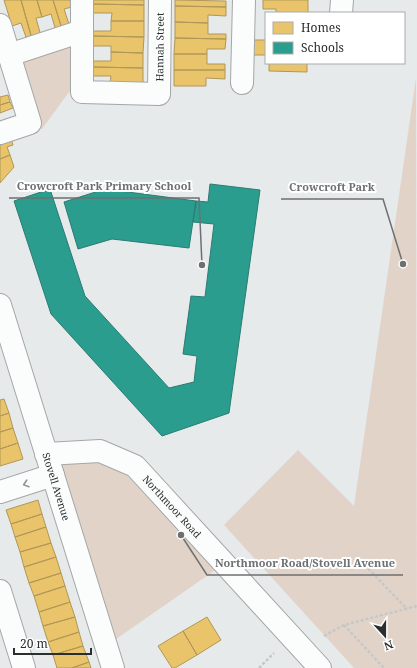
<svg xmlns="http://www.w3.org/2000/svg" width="417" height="668" viewBox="0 0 417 668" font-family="'Noto Serif',serif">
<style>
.green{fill:#e2d3c9}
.homes{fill:#e9c46a;stroke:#b09758}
.schools{fill:#2a9d8f;stroke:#2a7c72}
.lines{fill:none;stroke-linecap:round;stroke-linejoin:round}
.minor-casing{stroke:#a4a7a7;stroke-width:24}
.path{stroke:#c6c8c8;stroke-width:2.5;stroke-dasharray:3 2;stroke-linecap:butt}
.minor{stroke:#fbfcfc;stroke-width:22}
.oneway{stroke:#939595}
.labels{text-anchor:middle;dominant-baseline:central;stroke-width:4;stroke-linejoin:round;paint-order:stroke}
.street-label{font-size:10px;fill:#2b2e2e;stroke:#fff}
.leader{fill:none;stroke:#6c7070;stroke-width:1.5}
.callout-dot{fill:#6c7070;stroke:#fff;stroke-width:1.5}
.callout-label{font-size:11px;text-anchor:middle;font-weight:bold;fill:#6c7070;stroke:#fff;stroke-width:4;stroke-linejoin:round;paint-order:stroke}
</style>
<rect width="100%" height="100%" fill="#e6eaea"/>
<path class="green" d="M82,31V92H69L42,129L30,123L9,55Z
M416,78L417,668H354L224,525L298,450L354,506Z
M46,454L123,461L224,564L106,646Z"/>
<path class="homes" d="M4,0H21L32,39L27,40L21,23L12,26Z
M21,0H37L42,17L36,18L41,36L32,39Z
M37,0H53L62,29L56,31L51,14L42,17Z
M53,0H70L72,7L64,9L70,27L62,29Z
M93,0H144V5L93,4Z
M175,0L226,1V7L175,6Z
M263,0H308V13H276V9H263Z
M93,4L144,5V21H111L112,13H93Z
M175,6L226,7V16L208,15V23L175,22Z
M111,21H144V37L93,36V31H111Z
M175,22L208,23V34H226V39L175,38Z
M93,36L144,37L143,53L111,52V46H92Z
M175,38L226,39L225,49H207V54H174Z
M251,40H266V55H250Z
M111,52L143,53V68L92,67V61H111Z
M174,54H207V64H225V70H174Z
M269,63H307V72L269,71Z
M92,67L143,68V84L110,83L111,76H92Z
M174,70H225V79L206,78V86H174Z
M8,95L10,102L0,105V97Z
M10,102L13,108L0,113V105Z
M10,136L13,145L7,147L10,155L0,159V139Z
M10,155L14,167L0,183V159Z
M4,399L9,413L0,416V400Z
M9,413L13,428L0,432V416Z
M13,428L18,443L0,449V432Z
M18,443L23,459L0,466V449Z
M38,500L42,514L11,524L6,510Z
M42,514L46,527L15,537L11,524Z
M46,527L51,543L20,552L15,537Z
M51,543L56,557L24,567L20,552Z
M56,557L61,573L29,583L24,567Z
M61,573L65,586L34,596L29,583Z
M65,586L70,602L39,612L34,596Z
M70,602L75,617L43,626L39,612Z
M75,617L79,632L48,642L43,626Z
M207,617L221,640L197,655L183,631Z
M183,631L197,655L175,668H172L158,646Z
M79,632L83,646L53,655L48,642Z
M83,646L89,662L72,668H57L53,655Z
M89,662L91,668H72Z"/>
<path class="schools" d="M210,184L260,190L229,413L162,436L51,314L14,201L50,189L85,296L169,388L194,382L197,356L183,354L191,296L205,297L214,224L193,222L196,201L208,202Z
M105,189L196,201L189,248L112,239L78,249L64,202Z"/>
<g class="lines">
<g class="minor-casing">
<g id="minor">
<path id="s1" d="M82,0V92L159,94L160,0"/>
<path d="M341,13L342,0"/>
<path d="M0,25L30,123L0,133"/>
<path d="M9,55L82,31"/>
<path d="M242,83L244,0"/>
<path id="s2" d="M0,305L113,668"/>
<path id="s3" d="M46,454L100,451L135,466L320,668"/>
<path d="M0,492L53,475"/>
<path d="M0,591L24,668"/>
</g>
</g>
<path class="path" d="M358,558L407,609
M344,625L384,668
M324,636L344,625L417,606
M259,668L274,653"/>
<use href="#minor" class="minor"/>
</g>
<defs><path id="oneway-chevron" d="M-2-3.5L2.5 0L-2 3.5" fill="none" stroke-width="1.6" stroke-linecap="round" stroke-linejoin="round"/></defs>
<use class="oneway" href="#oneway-chevron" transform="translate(26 484) rotate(162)"/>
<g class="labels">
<g class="street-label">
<text stroke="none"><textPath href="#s1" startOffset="216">Hannah Street</textPath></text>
<text stroke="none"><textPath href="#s2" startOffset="190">Stovell Avenue</textPath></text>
<text stroke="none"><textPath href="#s3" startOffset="147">Northmoor Road</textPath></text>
</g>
</g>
<path class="leader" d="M202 265L199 198H9M403 264L383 199H281M181 535L207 575H403"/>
<g class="callout-dot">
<circle cx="202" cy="265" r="4"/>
<circle cx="403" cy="264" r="4"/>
<circle cx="181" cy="535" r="4"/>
</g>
<g class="callout-label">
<text x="104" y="190">Crowcroft Park Primary School</text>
<text x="332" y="191">Crowcroft Park</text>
<text x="305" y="567">Northmoor Road/Stovell Avenue</text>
</g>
<rect x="265" y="12" width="140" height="52" fill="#ffffff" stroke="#aaabab"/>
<rect x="273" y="22" width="20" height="12" fill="#e9c46a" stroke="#aaabab"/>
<text x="301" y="32" font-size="12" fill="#2b2e2e">Homes</text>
<rect x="273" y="42" width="20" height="12" fill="#2a9d8f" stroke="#aaabab"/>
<text x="301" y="52" font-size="12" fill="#2b2e2e">Schools</text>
<g transform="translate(385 636) rotate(159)" stroke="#ffffff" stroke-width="3" paint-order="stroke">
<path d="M0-3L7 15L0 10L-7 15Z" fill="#2b2e2e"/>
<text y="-6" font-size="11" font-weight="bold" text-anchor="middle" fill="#2b2e2e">N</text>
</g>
<path d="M14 648v6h77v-6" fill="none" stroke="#2b2e2e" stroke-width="2"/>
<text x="20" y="648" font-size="12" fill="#2b2e2e" stroke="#ffffff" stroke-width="3" paint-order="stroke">20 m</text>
</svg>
